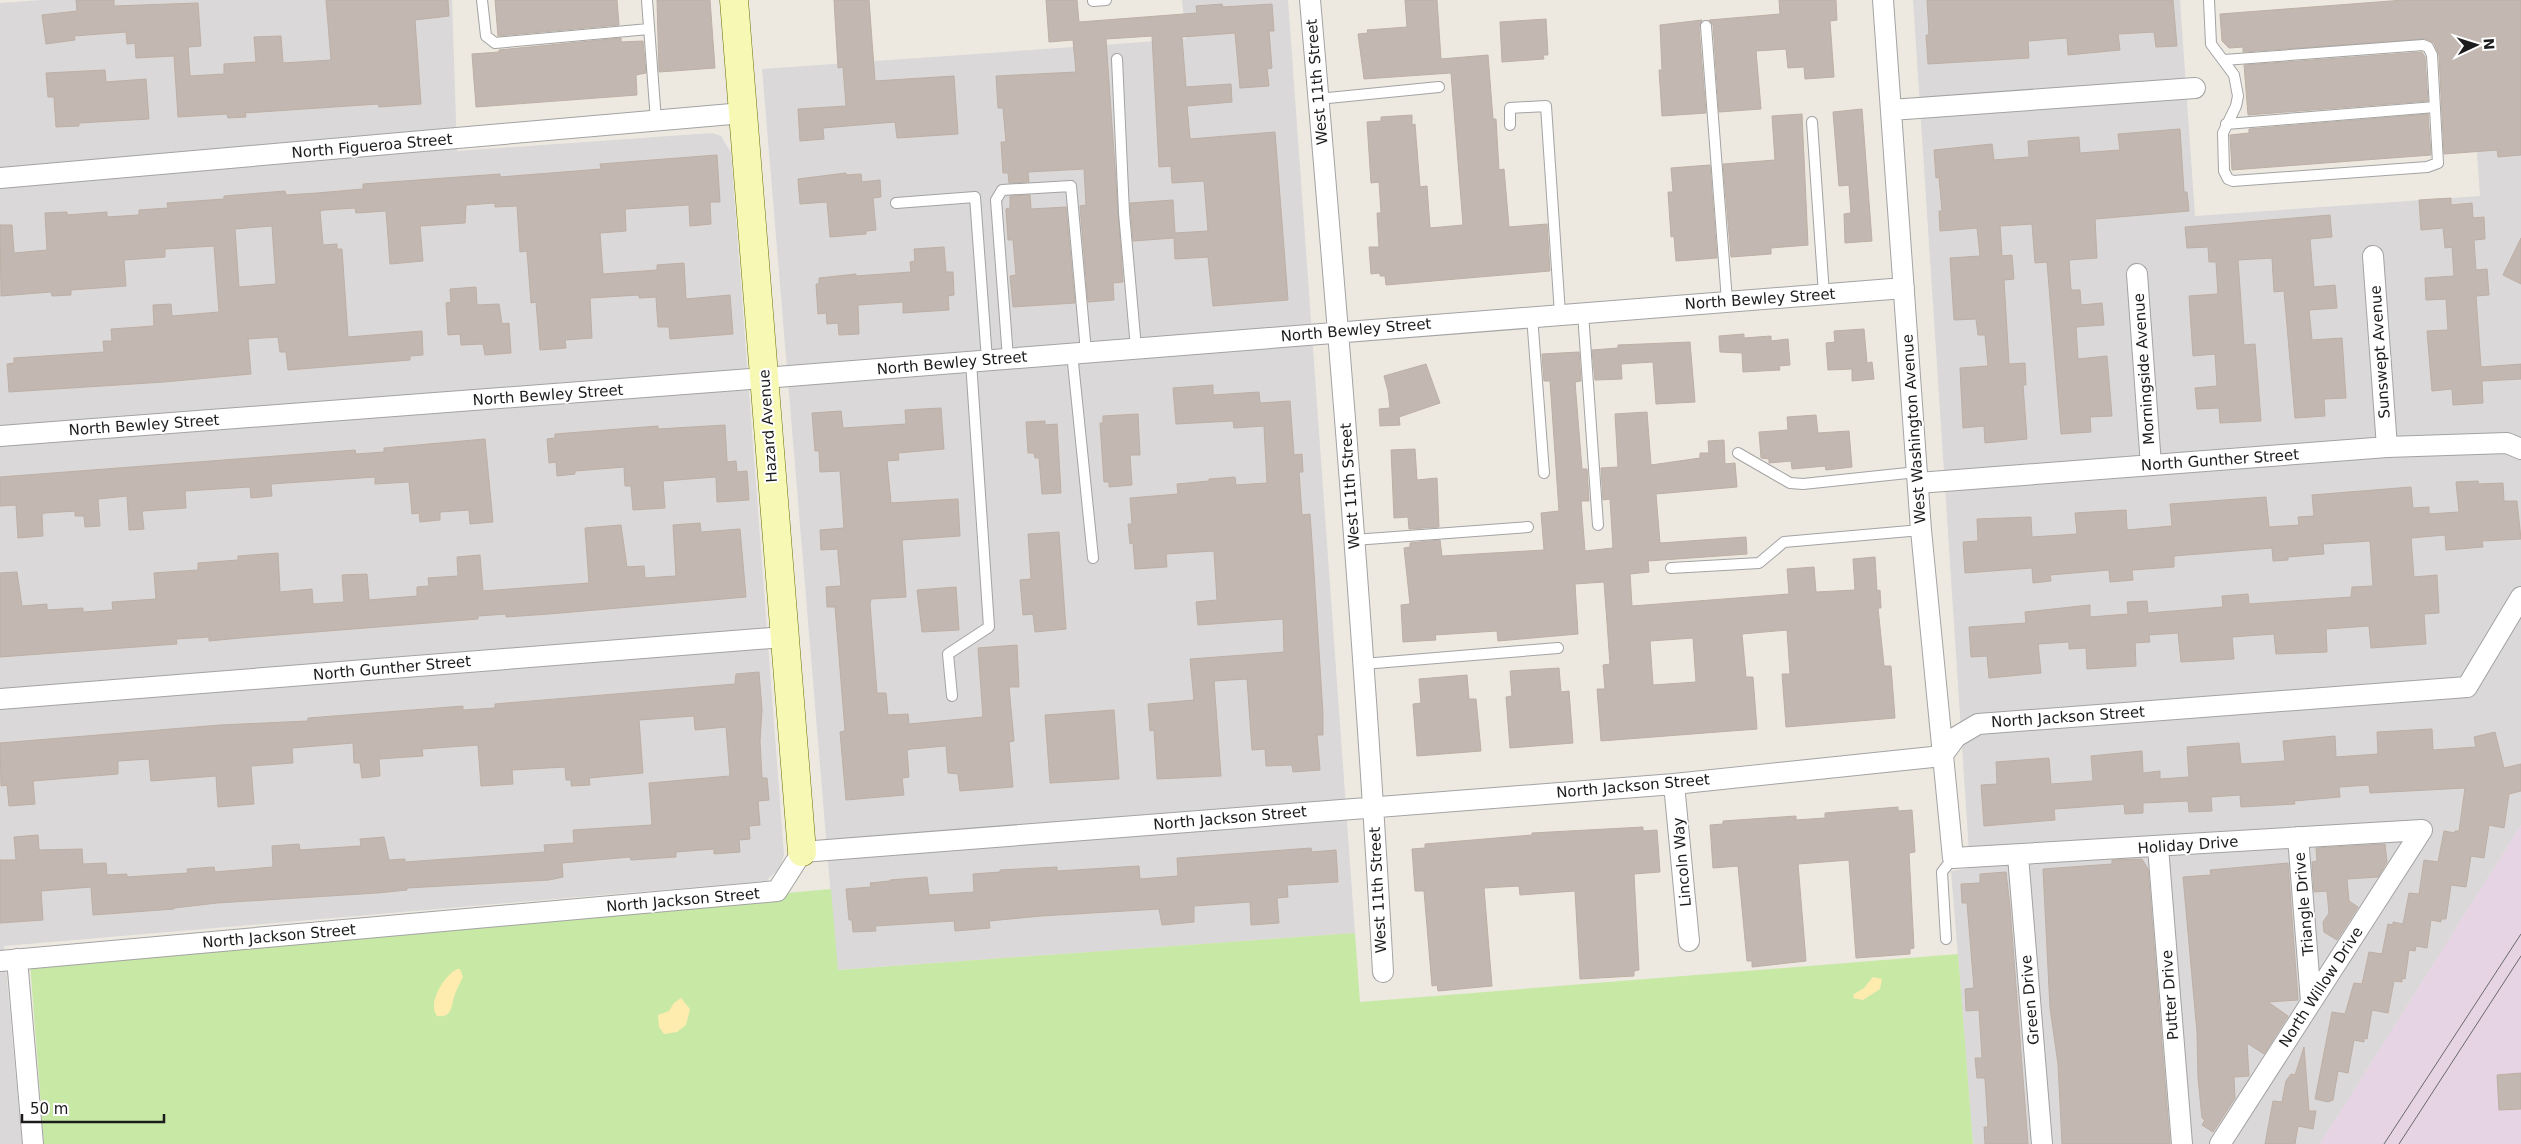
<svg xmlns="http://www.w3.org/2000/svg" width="2521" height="1144" viewBox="0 0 2521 1144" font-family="'DejaVu Sans',sans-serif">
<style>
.residential{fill:#dad8d9}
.industrial{fill:#e6d3e3}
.grass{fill:#c8e8a6}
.sand{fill:#feecae}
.building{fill:#c2b8b1;stroke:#beafa4;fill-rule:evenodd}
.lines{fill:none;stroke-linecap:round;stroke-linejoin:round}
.lane-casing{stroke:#a3a3a3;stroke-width:12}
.street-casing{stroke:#a3a3a3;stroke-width:22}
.secondary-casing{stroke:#677005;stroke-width:29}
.lane{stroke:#fff;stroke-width:10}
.street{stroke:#fff;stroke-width:20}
.secondary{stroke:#f7f8b4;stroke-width:28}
.tram{stroke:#6a6a6a;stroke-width:1}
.labels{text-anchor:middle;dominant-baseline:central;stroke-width:4;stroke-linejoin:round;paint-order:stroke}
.street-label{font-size:15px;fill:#1c1c1c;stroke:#fff}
</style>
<rect width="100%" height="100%" fill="#ede9e1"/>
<path class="residential" d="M42,0H452L457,151L712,133L721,136L731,153L784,855L780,868L766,881L4,946L22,1144H0V3Z
M1182,0H1288L1355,933L837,970L762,69L1186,39Z
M1913,0H2180L2195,216L2480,196L2466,0H2521V825L2320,1144H1973L1951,871L1970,868Z"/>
<path class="industrial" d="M2521,825V1144H2320Z"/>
<path class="grass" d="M831,889L838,970L1355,933L1360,1002L1958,954L1973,1144H44L30,963Z"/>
<path class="sand" d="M457,969H460L463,977C460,983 456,990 454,997C451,1007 452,1018 437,1016C427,1003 444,976 457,969Z
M1873,977L1882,979L1880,989L1863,1000L1853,998L1854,994L1864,988Z
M681,998L690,1009L686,1025L677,1032L664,1034L659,1027L658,1015L669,1011L674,1003Z"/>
<path class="building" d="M76,0H114V6L198,3L201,46L188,47L190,76L224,74V64L256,62L254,37L281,36L283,63L331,60L326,0H448L449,16L415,20L421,104L379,107L378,104L245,113L246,117L228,118L227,114L178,117L174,56L136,58L135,43L127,44L126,32L74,36L75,40L46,44L42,15L77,11Z
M495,0H617L619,25L498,36Z
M657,0H710L715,68L659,72Z
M834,0H869L875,81L954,76L958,134L897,138L895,122L823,128L824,139L800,141L798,109L846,106L843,67L838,68Z
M1046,0H1077L1079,22L1197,13L1196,6L1222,4L1223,7L1272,4L1274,31H1269L1272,68L1267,69L1269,86L1240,88L1235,33L1182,37L1186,87L1231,84L1232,102L1187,106L1190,139L1275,132L1288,300L1213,306L1208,257L1175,259L1174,238L1133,241L1130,203L1173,200L1175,233L1208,231L1204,181L1172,183L1171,166L1159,167L1152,36L1106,39L1123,282L1113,283L1114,300L1088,302L1080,206L1086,205L1084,169L1028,172L1029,182L1009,183L1008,173H1003L1001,142H1006L1003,108H998L996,76L1076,72L1073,40L1049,42Z
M1405,0H1437L1441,59L1488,55L1493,119H1496L1499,170L1504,169L1509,227L1547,224L1550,271L1386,285L1385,276H1380V273L1371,274L1369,247H1379L1377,213H1381L1379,182L1371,183L1367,122L1381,121V117L1412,115V125L1415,124L1420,187L1427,186L1430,228L1463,225L1451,73L1364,79L1358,34L1368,33L1367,30L1407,27Z
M1779,0H1836L1837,20L1830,21L1834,77L1805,79L1804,67L1788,68L1786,49L1756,51L1761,109L1719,112L1713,25L1709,20L1780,14Z
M1927,0H2173L2177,46L2156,47L2154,32L2118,34L2120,50L2068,55L2067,38L2028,41L2029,58L1928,64L1926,35H1929Z
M2404,0H2521V155L2498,157L2497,150L2444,154L2439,55L2434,43L2426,39L2243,52V47L2229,48L2222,41L2220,14Z
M1546,19L1548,55H1543L1544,59L1502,62L1500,22Z
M1702,20L1699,27L1706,113L1662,116L1659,70H1662L1660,25Z
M621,38V42L643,41L646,73L636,75L637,95L476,107L472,54L499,52V50Z
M2422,52L2425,57L2428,101L2248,115L2244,65Z
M105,70L106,82L146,79L149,119L79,123V126L56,127L54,97H48L46,73Z
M1862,109L1872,241L1845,243L1844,214L1851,213L1849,185L1839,186L1833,112Z
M1802,114L1808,245L1771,248V254L1731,257L1723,164L1775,160L1772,116Z
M2428,114L2431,155L2232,170L2230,135L2249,133V129Z
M2180,129L2184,192H2187L2189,211L2095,219L2097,258L2069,260L2071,290H2080L2081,305L2102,303L2104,325L2076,327L2078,359L2107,356L2112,416L2090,417L2091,432L2061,434L2047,262L2035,263L2032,224L2000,226L2002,256L2012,255L2014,279L2004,280L2009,364L2025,363L2026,385H2023L2027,439L1985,443L1984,426L1963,428L1960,368L1988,366L1985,335H1978L1976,319L1954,320L1950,258L1980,256L1977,228L1940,231L1939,211H1942L1939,177L1936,178L1934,150L1992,144L1994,160L2029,157L2028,141L2079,137L2080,153L2120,150L2118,134Z
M717,155L720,202H710L711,224L690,226L689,205L625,209L626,231L600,233L603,274L657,270V265L684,263L686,299L730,295L733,334L670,339L669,327H658L656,297L639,298V295L590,298L592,338L565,340L566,348L540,350L536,302L531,303L527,251L520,252L517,206L495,207V203L466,205L465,223L420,226L423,261L390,264L386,211L356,213L355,208L324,210L320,211L323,245L337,244V249H342L348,337L422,331L423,355L410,356V360L288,370L286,352H280L278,337L248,339L251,374L164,382L9,392L7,364L14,363V358L104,352L103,341H112L111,329L154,326L153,305L171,304L172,316L219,312L214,246L165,249V257L124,260L126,286L71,290V295L52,296L51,292L1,296L0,225H12L14,253L47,250L45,213L67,212V215L107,212V217L139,215V210L168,208L167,203L224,199V196L285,191L286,195L317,193L363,189V184L500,174V177L601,169L600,164ZM272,226L276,284L239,287L235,229Z
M1710,165L1717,258L1676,261L1674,236L1671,237L1668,192H1673L1671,168Z
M846,173V175L861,174L862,182L880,180L881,197L873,198L876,230L866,231V234L830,237L827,202L800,204L798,179Z
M1030,195L1031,209L1066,207L1075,303L1013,307L1010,276L1016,275L1013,240H1008L1006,209L1010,208V196Z
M2451,198V205L2472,203L2473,218L2484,217L2485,239L2474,240L2476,270L2487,269L2489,295L2476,296L2481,367L2521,364V379L2482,381L2483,403L2453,405L2452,389L2432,391L2427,331L2448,330L2446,299L2426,300L2425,278L2454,276L2452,247L2445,248L2443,228L2421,230L2419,200Z
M2330,215L2332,237L2310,239L2314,287L2335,285L2337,308L2309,310L2312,340L2342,338L2346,398L2324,399L2325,416L2295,418L2284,291L2274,292L2272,258L2238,260L2244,345L2255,344L2261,421L2220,423L2219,408L2197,409L2195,388L2217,386L2215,354L2193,356L2189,296L2218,294L2216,262H2209L2208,247L2187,248L2185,227Z
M2521,238V284L2503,275Z
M944,247L946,272H953L954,295L948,296L949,310L903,313V302L858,305L859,334L839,335L838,323L827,324L826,313L818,314L816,284H819V278L856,274V276L911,272L910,262L915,261L914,249Z
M476,287L477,305L499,304L502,324L509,323L511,353L485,355L483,344L461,345L460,334L448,335L446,303L451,302L450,289Z
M1864,329L1867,363L1872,362L1874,379L1852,381V369L1828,370L1826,343L1835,342L1834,331Z
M1744,334V338L1771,336V341L1788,339L1790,365L1779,366L1780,370L1743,372L1742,353L1720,352L1719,336Z
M1690,342L1695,402L1656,404L1653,362L1621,364L1622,379L1595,380L1592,350L1618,348V345Z
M1579,352L1581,381L1575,382L1582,469H1587L1589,501H1581L1585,551L1613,548L1610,499L1603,500L1601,468L1618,467L1615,414L1647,412L1651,465L1700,458V453H1709L1708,441L1724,440L1725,464L1735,463L1737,487L1656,494L1660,543L1746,537L1747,554L1648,561L1649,572L1630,574L1632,606L1789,594L1787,569L1814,567L1816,592L1855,590L1853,559L1875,557L1877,591L1880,590L1881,608H1878L1884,666H1891L1895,718L1786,727L1782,674H1790L1787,630L1742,634L1746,677H1753L1757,729L1601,741L1597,689H1605L1603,665L1610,664L1604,582L1575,584L1578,634L1498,641L1497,631L1435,635L1436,640L1403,642L1401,605L1410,604L1404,548L1410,547V543L1440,540L1442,556L1544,550L1541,513L1559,511L1550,381H1544L1542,354ZM1693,638L1696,682L1653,685L1650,641Z
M1426,364L1440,403L1399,417L1400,425L1380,426L1379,409L1390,408L1388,391L1384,376Z
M1213,385V395L1259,392L1260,403L1290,401L1294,455L1302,454L1303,472H1299L1302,515L1310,514L1313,556L1323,714V735H1317L1320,770L1293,772L1292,765L1266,766L1265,749L1252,750L1247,679L1214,681L1221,776L1157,779L1154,730L1150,731L1148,704L1194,700L1190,659L1284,652L1283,619L1198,625L1196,602L1217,600L1214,551L1166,554L1167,567L1135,569L1133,543L1130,544L1128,524H1132L1130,498L1178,494L1177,484L1209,481V479L1235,477L1236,485L1267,483L1264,426L1234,428L1233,421L1176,424L1173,388Z
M941,408L944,449L898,453L899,460L887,461L891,503L958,499L960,536L902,540L906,597L871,599L870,604L877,693H886L888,715L908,714L909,724L983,717L978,648L1017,645L1019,687H1009L1014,741L1009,742L1013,787L960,791L958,774L948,773L946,746L911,749L907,750L909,777L902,778L904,795L846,800L840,732L845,731L835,607H827L826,587L841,586L838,554V549L821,550L820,530L844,528L840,471L820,472L819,451H815L812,413L841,411L843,428L906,424L905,410Z
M1138,414L1140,455H1130L1132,485L1109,487V482H1104L1100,423H1103V416Z
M1816,415L1818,433L1849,431L1852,467L1826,470L1825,466L1792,469L1791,461L1769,463V459L1761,458L1759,432L1788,430L1787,417Z
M1045,421V425L1057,424L1061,493L1042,494L1039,458H1035L1034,453H1028L1026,422Z
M725,425L727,462L736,461L737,472L747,471L749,500L717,502L716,477L663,481L665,508L633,510L631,486H625L624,467L575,471V474L557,476L556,462L549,463L547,439L555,438V434L658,426V429Z
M485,439L493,522L470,524L469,510L440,512V520L420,522L419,513L412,514L409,482L375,484V477L271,484L272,496L251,498L250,487L185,491L186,508L142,511L144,529L129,530L127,496L98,499L100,526L85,527L84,516H75V511L45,513L42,514L43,536L18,538L16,505L0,506V477L355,450L356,454L384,452V448Z
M1415,449L1417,480L1437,478L1439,527L1409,529L1408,517L1394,518L1391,450Z
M2478,481L2479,484L2503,483L2504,501H2517L2521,539L2482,541L2483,547L2446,550L2445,535L2411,538L2414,577L2437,575L2439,613L2424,614L2426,644L2371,648L2369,626L2326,629L2327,652L2276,654L2274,634L2232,637L2234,659L2181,662L2178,633L2149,635L2150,642L2135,643L2136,666L2087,669L2086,648L2069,649V642L2038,644L2041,673L1989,678L1987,656L1971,657L1969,627L2026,623L2025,612L2090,605V617L2128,614L2127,602L2147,601L2148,613L2223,607L2222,596L2248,594L2249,604L2351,597L2352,587L2373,586L2370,541L2323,544L2324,554L2288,557V560L2273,561L2272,548L2174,556V567L2132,570L2133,580L2110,582L2109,570L2050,575L2051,581L2033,583L2032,568L1965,573L1963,542L1978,541L1977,519L2031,517L2032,537L2077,534L2075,513L2126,510L2127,530L2172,526L2170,504L2266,497L2269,527L2299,525L2298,517L2314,516L2312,495L2411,487L2413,508L2429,507V514L2459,512L2456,482Z
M700,523L701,532L740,529L746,597L549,614L506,617V614L478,616V619L240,638L209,641V637L176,639L177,644L0,657V573L17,572L22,606L47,604V610L83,608V612L113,610L112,602L156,599L154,573L198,570V563L238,560V556L278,553L280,592L312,589L313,604L344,602L342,575L367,574L369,600L417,596V587L429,586L428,578L458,576L457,557L480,555L483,591L589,583L585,528L621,525L627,567L644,566L645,578L676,576L673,525Z
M1059,532L1066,629L1035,632L1033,614L1023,615L1020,580L1031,579L1028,534Z
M956,587L959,630L922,632L917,590Z
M1559,668L1561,692L1569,691L1573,743L1510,748L1506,697L1512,696L1510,671Z
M759,672L762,710L760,741L762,778H767L769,800L758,801L760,825L749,826L750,839L739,840L740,852L714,854V849L676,852V857L631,860L630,857L562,863L563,877L549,880L407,888V890L377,893L217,903L174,908V909L93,915L91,887L41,891L43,920L0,923V860H16L14,837L38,835L39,850L82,849L83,864L106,863L107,875L127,874V877L188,873L187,869L214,867L215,872L273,867L272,846L299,844L300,850L361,846L360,839L384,837L389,860L405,859V862L545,852L544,845L574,843L573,830L652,825L649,783L730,776L726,727L695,730L694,716L639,720L643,773L589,778L590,785L571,786V780H566L565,767L512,770L513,784L481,786L478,745L422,749L423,756L379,759L380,776L362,778L360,763H354L353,743L292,748L293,763L251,766L254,804L218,807L216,776L151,781L149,759L118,761V774L33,781L35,804L9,806L7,785L1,786L0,743L220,725L308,721V718L438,708L463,706V710L495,708V704L735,684L736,674Z
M1467,675L1469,699H1476L1481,751L1417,756L1413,704L1421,703L1419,679Z
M1114,710L1119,779L1050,783L1045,715Z
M2432,729L2433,750L2476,747L2474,737L2495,732L2504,768L2521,764V791L2509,794L2504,828L2489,825L2484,858L2471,856L2466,887L2451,885L2446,919H2441V922L2431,920L2427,948L2416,946L2415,951L2409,950L2405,979L2402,978V982L2394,981L2388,1013L2372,1010L2367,1039L2364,1038V1042L2354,1040L2348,1073L2338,1071L2333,1100L2328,1102L2315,1099L2332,1012L2345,1014L2354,983L2362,984L2369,952L2382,954L2388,924L2393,925V922L2403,924L2409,893L2419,894L2424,860L2438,862L2444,831L2455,833V831H2459L2465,788L2370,793L2369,785L2339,787L2340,797L2294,801L2295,804L2241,807L2240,795L2211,797L2212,811L2189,812L2188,801L2143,803V813L2125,814L2124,804L2069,808L2054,809L2055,820L1984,826L1981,785L1997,784L1996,762L2049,758L2051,784L2093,781L2091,756L2142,751L2143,773L2160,771V779L2189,777L2187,747L2239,743L2241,764L2285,761L2283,741L2335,736L2336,757L2378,754L2377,732Z
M1898,807V811L1912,810L1915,852L1909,853L1914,948L1910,949V954L1856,958L1849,860L1798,864L1806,961L1752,967V961H1747L1738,866L1713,868L1710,825L1723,824V821L1796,816V820L1825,818V813Z
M1643,827V831L1657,830L1660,872L1634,874L1639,970L1634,971V976L1580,979L1575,891L1520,895L1519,886L1484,888L1492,986L1438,991L1437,985L1432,986L1424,891H1415L1412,849L1425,848V844L1532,835V833Z
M2385,844L2387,862L2378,877L2347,879L2349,901L2358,907L2337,940L2324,932L2323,922L2329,913L2327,891L2314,892L2312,862L2317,861L2316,848Z
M1311,848L1312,852L1336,850L1338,882L1287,885L1288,897L1277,898L1279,923L1251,925L1250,902L1194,906V922L1162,925L1159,909L1041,916L989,921L990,928L955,931L954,921L875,926L876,931L853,932L852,920H849L846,889L871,887L870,883L890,881V880L927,877L929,895L974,892L973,874L1000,872V870L1057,867V871L1139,866L1140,879L1178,876L1177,858Z
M2142,859L2148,869L2170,1144H2062L2058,1064L2050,1008L2043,869L2112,864V860Z
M2288,863L2298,1000L2268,1002L2288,1016L2264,1054L2247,1043L2249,1076L2234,1077L2235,1098L2213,1132L2202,1125L2205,1120L2202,1118L2198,1078L2197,1032L2183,877L2211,875L2210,870Z
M2006,872L2010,907L2028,1144H1985L1984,1127H1988L1985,1078H1977L1975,1058H1982L1979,1010L1966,1011L1965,989L1974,988L1967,903H1962L1961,884L1980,883V874Z
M2304,1047L2309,1111H2316L2313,1129L2298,1126L2295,1144H2265L2273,1101L2282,1102L2286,1081L2291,1074L2295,1075Z
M2521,1073V1109L2499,1110L2497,1075Z"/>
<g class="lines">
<g class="lane-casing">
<path id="lane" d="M482,0L486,36L495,43L649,29
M647,0L656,121
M2209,0L2211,44L2234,75L2238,96L2236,106L2223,133L2224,171L2228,179L2233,181L2427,167L2438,163L2432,55L2428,47L2423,45L2224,60
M1093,1L1106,0
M1706,26L1727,301
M1117,59L1124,213L1136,348
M1318,99L1439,87
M1812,122L1824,294
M2226,124L2435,107
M1510,125V108L1546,106L1560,314
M896,203L975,197L987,360
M1583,313L1598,525
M1532,316L1544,473
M1072,353L1093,558
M1008,358L996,200L1002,190L1071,186L1086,352
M1738,453L1790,483L1803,484L1917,472
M1354,540L1528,527
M1671,568L1759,563L1784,542L1921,530
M1363,664L1558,648
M952,696L948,654L989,627L971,362
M1946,939L1942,872L1953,858"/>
</g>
<g class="street-casing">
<path id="street" d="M1310,0C1338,324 1365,648 1383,972
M1883,0L1921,530L1953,858L2422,830
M1891,110L2195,88
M0,178L743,113
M2373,256L2387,447
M2137,274L2151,465
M0,436L764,378L1904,288
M1918,483L2387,447L2507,443L2521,449
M0,699L783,637
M1674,784L1689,941
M2298,837L2311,1001
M2158,847L2182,1144
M2018,856L2042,1144
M17,959L33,1144
M0,961L777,891L802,852L1674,784L1942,756L1956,737L1978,724L2467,687L2521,597
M2220,1144L2422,830"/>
</g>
<g class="secondary-casing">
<path id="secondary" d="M734,0L802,852"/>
</g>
<use href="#lane" class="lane"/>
<use href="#street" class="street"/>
<use href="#secondary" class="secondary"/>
<path class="tram" d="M2384,1144L2521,934
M2399,1144L2521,956"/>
</g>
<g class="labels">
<g class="street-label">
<text transform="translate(1317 82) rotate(-95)">West 11th Street</text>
<text transform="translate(372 146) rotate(-5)">North Figueroa Street</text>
<text transform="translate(1760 299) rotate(-4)">North Bewley Street</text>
<text transform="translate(1356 330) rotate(-5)">North Bewley Street</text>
<text transform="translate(2380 352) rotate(-94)">Sunswept Avenue</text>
<text transform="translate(952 363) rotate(-5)">North Bewley Street</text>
<text transform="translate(2144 369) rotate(-94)">Morningside Avenue</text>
<text transform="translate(548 395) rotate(-4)">North Bewley Street</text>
<text transform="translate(144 425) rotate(-4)">North Bewley Street</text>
<text transform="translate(768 426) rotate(-94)">Hazard Avenue</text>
<text transform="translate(1914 429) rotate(-94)">West Washington Avenue</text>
<text transform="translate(2220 460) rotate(-4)">North Gunther Street</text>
<text transform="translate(1350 486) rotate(-94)">West 11th Street</text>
<text transform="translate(392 668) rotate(-5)">North Gunther Street</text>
<text transform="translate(2068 717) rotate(-4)">North Jackson Street</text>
<text transform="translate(1633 786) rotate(-5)">North Jackson Street</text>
<text transform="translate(1230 818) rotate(-5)">North Jackson Street</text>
<text transform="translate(2188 845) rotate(-4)">Holiday Drive</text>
<text transform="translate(1682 862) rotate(-95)">Lincoln Way</text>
<text transform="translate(1378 890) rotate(-93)">West 11th Street</text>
<text transform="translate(683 900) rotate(-5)">North Jackson Street</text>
<text transform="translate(2304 904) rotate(-95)">Triangle Drive</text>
<text transform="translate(279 936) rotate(-5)">North Jackson Street</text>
<text transform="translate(2321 987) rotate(-57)">North Willow Drive</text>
<text transform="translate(2170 995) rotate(-94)">Putter Drive</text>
<text transform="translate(2030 1000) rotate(-95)">Green Drive</text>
</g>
</g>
<g transform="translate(2476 45) rotate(86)" stroke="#ffffff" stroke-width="4" paint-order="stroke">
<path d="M0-4L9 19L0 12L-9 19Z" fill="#1c1c1c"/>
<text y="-8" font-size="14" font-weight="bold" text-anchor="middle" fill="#1c1c1c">N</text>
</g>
<path d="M22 1114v8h142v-8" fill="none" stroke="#1c1c1c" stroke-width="2.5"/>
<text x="30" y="1114" font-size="15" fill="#1c1c1c" stroke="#ffffff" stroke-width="4" paint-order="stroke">50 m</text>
</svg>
